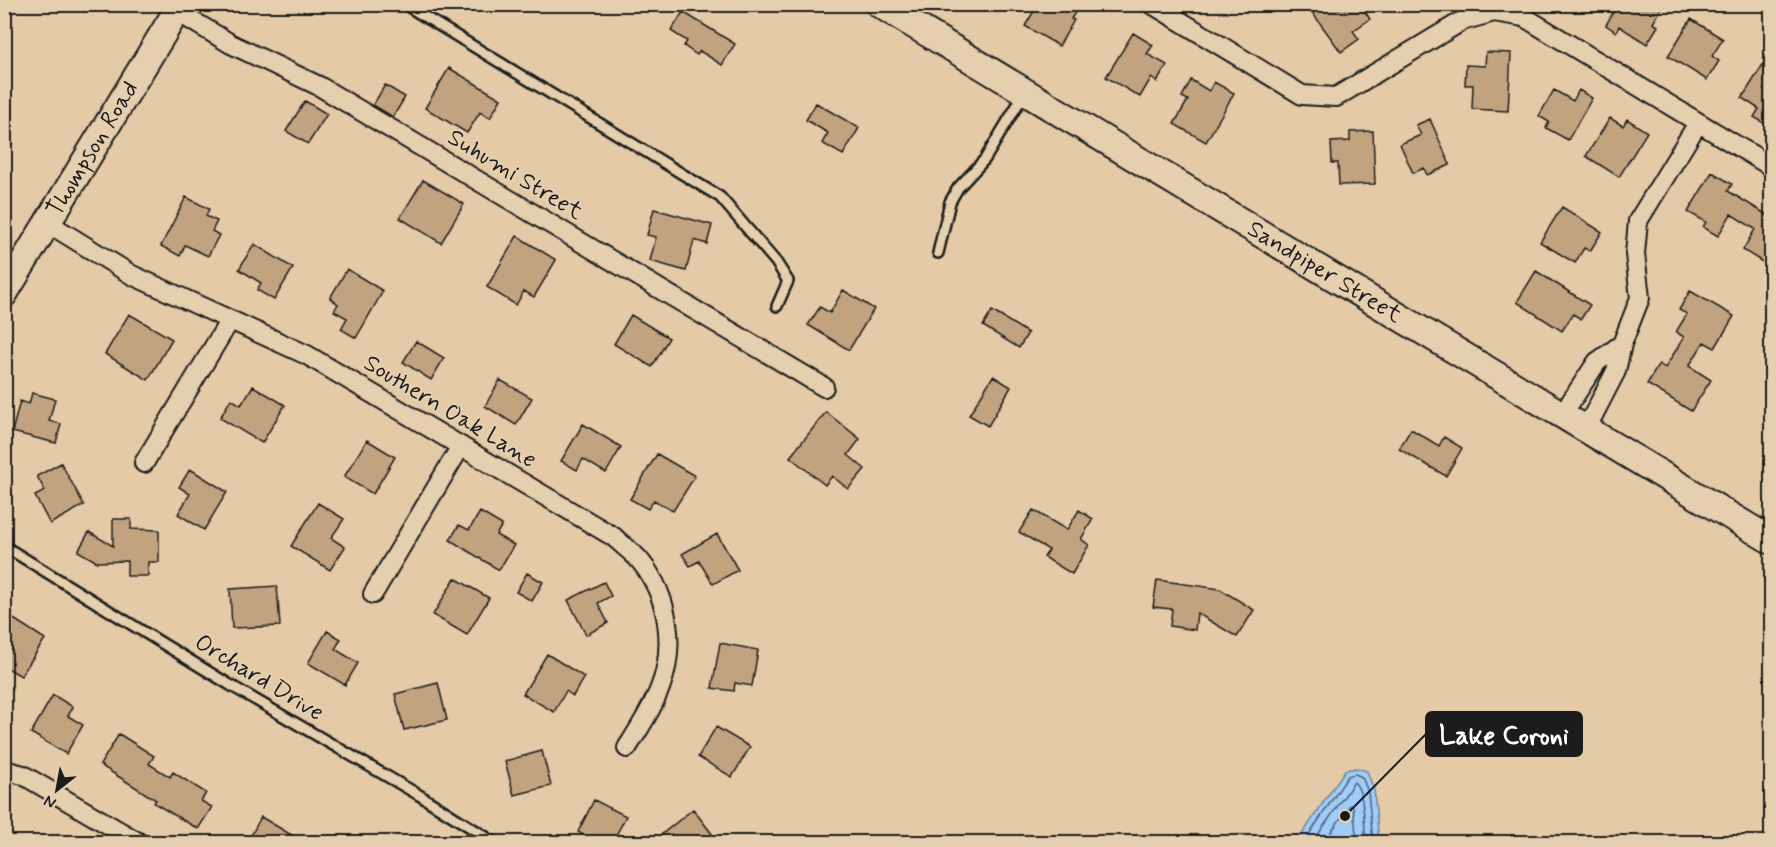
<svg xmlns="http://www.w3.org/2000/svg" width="1776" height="847" viewBox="0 0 1776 847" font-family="Mynerve,sans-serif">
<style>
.water{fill:#a0ccfa;stroke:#6b86a1;stroke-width:1.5}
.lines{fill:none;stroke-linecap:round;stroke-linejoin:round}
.shore{stroke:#516275;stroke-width:1.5}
.building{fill:#c1a37f;stroke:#1c1c1c;stroke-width:1.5}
.lane-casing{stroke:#1c1c1c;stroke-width:14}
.street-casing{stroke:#1c1c1c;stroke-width:22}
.secondary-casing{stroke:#1c1c1c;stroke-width:30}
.lane{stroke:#e5cfae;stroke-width:9}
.street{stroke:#e5cfae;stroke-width:18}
.secondary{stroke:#e5cfae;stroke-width:26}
.labels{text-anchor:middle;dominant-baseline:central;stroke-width:4.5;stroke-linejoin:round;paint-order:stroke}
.street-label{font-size:24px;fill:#1c1c1c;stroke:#e5cfae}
.leader{fill:none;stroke:#1c1c1c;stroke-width:2}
.callout-dot{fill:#1c1c1c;stroke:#e5cfae;stroke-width:2}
.callout{fill:#1c1c1c;stroke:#1c1c1c;stroke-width:2}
.callout-label{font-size:26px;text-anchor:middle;font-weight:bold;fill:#fff}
</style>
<rect width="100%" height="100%" fill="#e4caa6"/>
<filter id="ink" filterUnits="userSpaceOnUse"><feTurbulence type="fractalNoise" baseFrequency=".0167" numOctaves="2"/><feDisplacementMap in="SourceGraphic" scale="12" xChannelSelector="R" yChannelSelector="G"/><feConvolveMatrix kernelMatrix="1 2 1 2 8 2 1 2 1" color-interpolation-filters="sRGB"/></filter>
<g filter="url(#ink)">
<path class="water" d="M1356,768L1367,771L1374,790L1379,842H1297L1345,770Z"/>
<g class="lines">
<path class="shore" d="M1304,842L1348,776L1355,774L1362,777L1368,792L1373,842
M1313,842L1354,782C1365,792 1364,827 1366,842
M1324,842L1350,805L1353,807L1357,842"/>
</g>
<path class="building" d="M1038,4H1080L1071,19L1074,20L1059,46L1025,26Z
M1306,4H1360L1370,19L1353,31L1359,39L1341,52Z
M1618,4H1664L1653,23L1658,26L1647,44L1619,26L1616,32L1606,25Z
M683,12L735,44L722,65L700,51L697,55L684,46L687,41L671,31Z
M1691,19L1723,39L1712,56L1719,61L1707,80L1668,56Z
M1133,33L1153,45L1147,54L1167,65L1157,82L1151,78L1140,97L1106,77Z
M1772,50V128L1754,117L1759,109L1742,98Z
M1486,52L1511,53L1508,111L1472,109L1473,85H1465L1466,65L1485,66Z
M449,68L501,99L490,118L480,112L467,133L425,108Z
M1191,80L1209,91L1214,82L1234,93L1206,142L1174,124L1188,100L1182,97Z
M385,85L405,97L393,117L373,105Z
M1554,90L1573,101L1579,90L1592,98L1568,140L1546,128L1549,122L1539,116Z
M305,101L327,114L308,144L286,131Z
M816,103L859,128L843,155L822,143L828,133L806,120Z
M1610,118L1623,126L1627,119L1647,132L1619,177L1586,156Z
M1430,119L1450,165L1427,175L1424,168L1413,173L1400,144L1421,135L1416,125Z
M1373,131L1375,184L1339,185L1338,163H1332L1331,142L1350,141V132Z
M1712,172L1732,184L1728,191L1772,218V268L1743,250L1755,229L1731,214L1718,236L1703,227L1706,222L1688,212Z
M423,180L464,204L441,243L400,218Z
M186,197L209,209L206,216L217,221L212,231L219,235L208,256L185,245L180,256L161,246Z
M1562,207L1602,232L1590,251L1584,248L1575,263L1540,242Z
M654,209L712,225L707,244L694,240L686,271L650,261L656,237L647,235Z
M517,236L556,260L534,297L524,291L516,305L487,287Z
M254,244L293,268L274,300L257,290L261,283L239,269Z
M347,269L383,291L356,338L341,329L347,318L334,311L338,304L330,298Z
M1536,271L1590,305L1581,319L1573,314L1562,331L1517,302Z
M843,290L874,309L849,350L808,325L820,307L830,313Z
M1690,291L1734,316L1715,348L1704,342L1689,366L1711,380L1691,411L1647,384L1659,364L1665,368L1684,337L1676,332L1687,314L1679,310Z
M992,311L1028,333L1019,348L983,326Z
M129,314L172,339L148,380L105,354Z
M631,315L669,338L652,367L614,344Z
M416,341L444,358L431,380L403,362Z
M993,376L1011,387L988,426L969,415Z
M500,380L532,398L516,425L485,406Z
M253,386L285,405L262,443L220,418L231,399L241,405Z
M32,393L55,399L49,421L61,424L56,443L12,432L20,401L29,404Z
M826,412L860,439L848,455L865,469L848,489L832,476L825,485L790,457Z
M583,424L621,447L606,473L583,459L577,470L561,461Z
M1411,429L1439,446L1444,437L1462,448L1446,476L1399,449Z
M367,440L395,457L373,494L344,477Z
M657,454L695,476L673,511L654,500L648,509L630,499Z
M61,463L84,505L50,524L35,496L45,491L37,476Z
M190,469L227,492L204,530L178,514L190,494L179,487Z
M318,503L344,519L331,538L345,547L330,570L291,546Z
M1033,510L1067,530L1079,510L1093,519L1081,539L1089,545L1072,574L1044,557L1049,550L1019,532Z
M480,512L502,525L496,535L514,545L499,570L450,540L459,525L469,530Z
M113,519H131V529L159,530V562H148V576H127V561L97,562L78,551L89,532L113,546Z
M717,534L738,570L713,584L699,561L690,566L682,554Z
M527,573L543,582L532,601L516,592Z
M455,578L489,598L467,635L433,615Z
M1157,580L1220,589L1254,610L1237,637L1197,613L1195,630L1170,626L1172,609L1153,607Z
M604,582L611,596L598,603L608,623L586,635L568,600Z
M277,586L280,626L232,628L230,589Z
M9,616L45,639L21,676L4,666V624Z
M327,631L341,639L335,649L358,663L345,685L308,663Z
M720,643L758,650L752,686L735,683L734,691L712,688Z
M547,654L584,677L573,696L566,691L554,712L523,694Z
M438,683L447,720L404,730L395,694Z
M53,695L73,707L68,716L83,725L66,754L31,733Z
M716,727L750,747L732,777L698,757Z
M119,734L154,756L149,764L170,777L173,772L206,793L201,801L212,807L198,829L154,803L156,800L100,765Z
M542,751L551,786L514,795L505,761Z
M594,800L626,816L612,843H597L578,832Z
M693,809L712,834L701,843H667L661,835Z
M261,817L305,843H247Z"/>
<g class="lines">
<g class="lane-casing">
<path id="lane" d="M404,4L720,197L776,262L788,281L777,306
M938,253L950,202L958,188L985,159L1024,94
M4,546L230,685L419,795L494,842"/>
</g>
<g class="street-casing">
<path id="street" d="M1152,4L1302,95L1336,97L1462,21L1494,12L1524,17L1772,167
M176,11L231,44L319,86L824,387
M48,223L132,275L307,355L614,537C622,545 634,553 641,562C669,597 676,647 660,688C652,709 639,729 627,748
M1562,415L1597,362L1622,344
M1586,429L1616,371L1622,344L1640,298L1635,254L1638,221L1698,123
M144,463L230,320
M373,594L461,446
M4,770L23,775L138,842"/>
</g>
<g class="secondary-casing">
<g id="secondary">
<path id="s1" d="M879,4L1772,541"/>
<path id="s2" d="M4,294L181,4"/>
</g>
</g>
<use href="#lane" class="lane"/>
<use href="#street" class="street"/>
<use href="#secondary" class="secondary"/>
</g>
</g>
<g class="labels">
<g class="street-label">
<text stroke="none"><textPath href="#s2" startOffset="170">Thompson Road</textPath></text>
<text transform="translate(515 175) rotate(31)">Suhumi Street</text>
<text stroke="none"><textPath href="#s1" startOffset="520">Sandpiper Street</textPath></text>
<text transform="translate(450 412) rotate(31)">Southern Oak Lane</text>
<text transform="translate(259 678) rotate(31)">Orchard Drive</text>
</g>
</g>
<path class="leader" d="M1345 816L1426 734"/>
<circle class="callout-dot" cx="1345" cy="816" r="6"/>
<rect class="callout" x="1426" y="712" width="156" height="44" rx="6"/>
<g class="callout-label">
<text x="1504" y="744">Lake Coroni</text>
</g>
<rect width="1776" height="847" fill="none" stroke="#e5cfae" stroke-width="24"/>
<rect x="12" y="12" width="1752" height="823" fill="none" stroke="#1c1c1c" stroke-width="2" filter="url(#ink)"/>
<g transform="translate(57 790) rotate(211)" stroke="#e5cfae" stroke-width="4.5" paint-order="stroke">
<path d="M0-4.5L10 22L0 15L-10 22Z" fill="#1c1c1c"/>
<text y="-9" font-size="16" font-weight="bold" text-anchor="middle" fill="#1c1c1c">N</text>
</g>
</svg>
